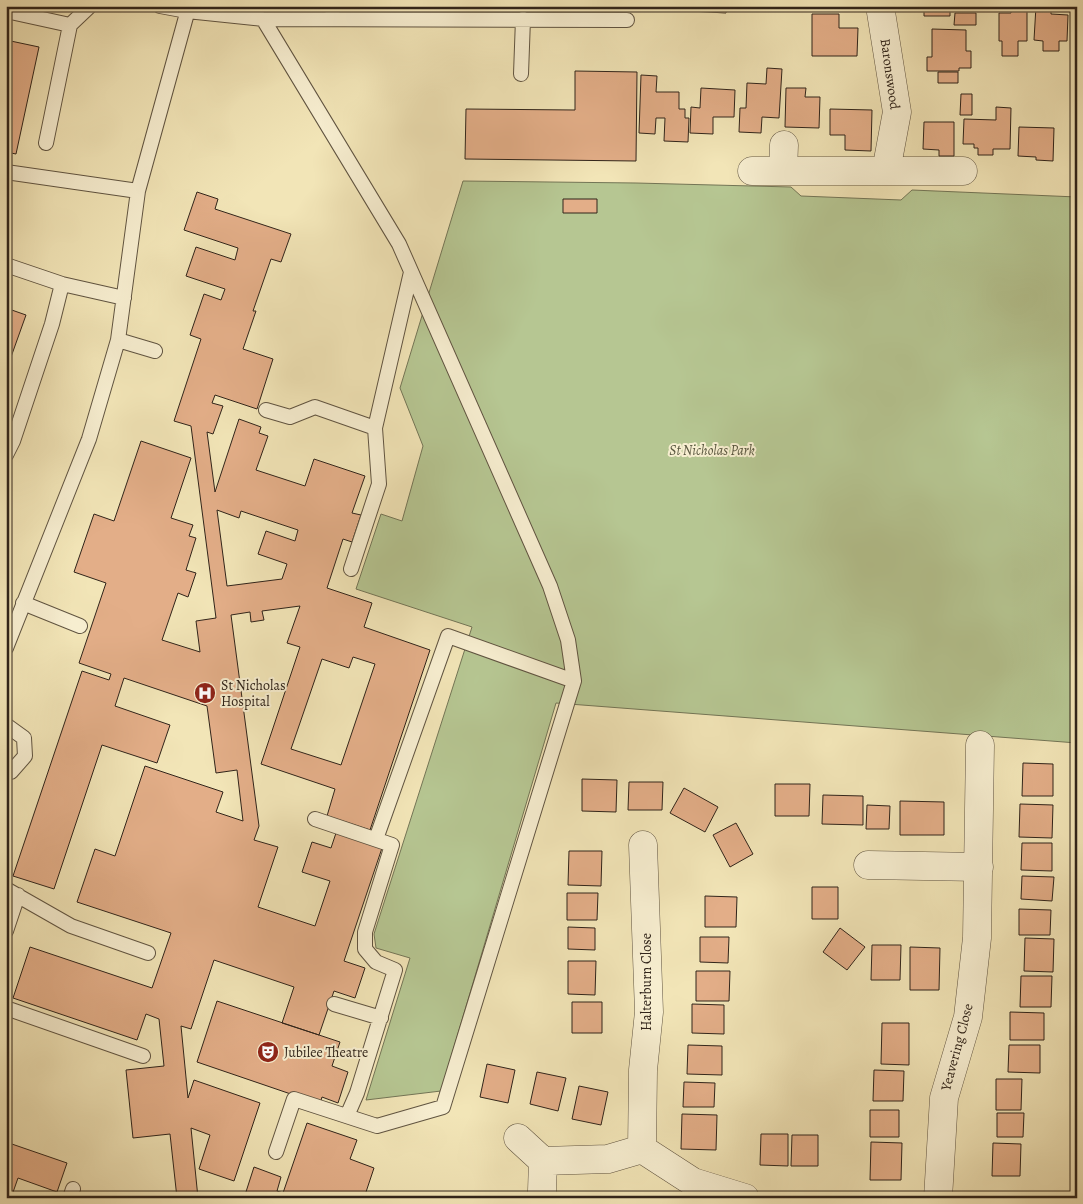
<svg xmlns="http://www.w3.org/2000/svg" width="1083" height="1204" viewBox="0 0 1083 1204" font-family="Alegreya,serif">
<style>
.green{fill:#b6c692;stroke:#737556}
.building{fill:#e3ae88;stroke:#30241a;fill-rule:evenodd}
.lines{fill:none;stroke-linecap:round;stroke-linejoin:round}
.service-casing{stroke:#605441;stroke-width:16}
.minor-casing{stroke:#605441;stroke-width:29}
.service{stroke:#f7eed0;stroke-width:14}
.minor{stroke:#f7eed0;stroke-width:28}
.labels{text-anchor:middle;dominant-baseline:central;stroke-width:4;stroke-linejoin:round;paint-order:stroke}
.street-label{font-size:14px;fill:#30241a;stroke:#f7eed0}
.park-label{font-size:14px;font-style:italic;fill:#58553e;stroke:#f7eed0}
.poi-label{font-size:14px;fill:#30241a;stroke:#f7eed0;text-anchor:start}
</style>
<rect width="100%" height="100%" fill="#f2e5b7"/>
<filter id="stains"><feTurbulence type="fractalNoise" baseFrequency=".004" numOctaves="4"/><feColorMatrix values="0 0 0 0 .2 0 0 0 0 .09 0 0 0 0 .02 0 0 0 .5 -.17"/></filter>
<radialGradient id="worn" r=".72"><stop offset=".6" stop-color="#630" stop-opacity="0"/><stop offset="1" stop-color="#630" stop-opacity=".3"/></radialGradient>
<path class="green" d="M463,181L636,183L791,187L801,196L901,200L912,190L1077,197V743L556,703L441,1091L366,1100L410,958L376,948L374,934L472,627L356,589L381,514L402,521L423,446L400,388Z"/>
<path class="building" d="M690,6H727L726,13L690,11Z
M924,6H950V16H924Z
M1036,6H1051V14L1068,15L1067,41H1059V51H1043V41L1034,40Z
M1011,9H1027V41H1018V56H1002V41H999V13H1011Z
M955,13H976V25H954Z
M812,14H839V28H858L857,56H812Z
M932,29L966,30V51H971V68H959V71H927V57H932Z
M6,40L39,47L16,154L6,152Z
M767,68L782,69L779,118L762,117L761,133L739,132L740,108H746L747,83L766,84Z
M575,71L637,72L636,161L465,159L466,109L575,110Z
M938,72H958V83H938Z
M641,75L657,76L656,92H679V109H685V118H689L688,142L664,141L665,118H656L655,134L639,133Z
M701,88L735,90L734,117H713V134L690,133L691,107L700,108Z
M786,88H806L805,97H820L819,128L785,127Z
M961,94H972V115H960Z
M996,107L1011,108L1010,149H993V155H978V148H974V144H963L964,119L996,120Z
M830,109L872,110L871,151L845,150V135H830Z
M924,122H954V156H939V150L923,149Z
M1019,127L1054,128L1053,161L1036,160V157L1018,156Z
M197,192L218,199L215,209L291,234L281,262L271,259L253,311H256L243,349L273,359L257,409L215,395L212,403L223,406L213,434L207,432L215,492L239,419L261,427L259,433L268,436L256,470L305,486L314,459L365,476L352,513L361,515L352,542L343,539L327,588L372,603L364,627L430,650L370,830L327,816L335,789L261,764L300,647L287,643L300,606L262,611L264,620L251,622L250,612L231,615L259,826L254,840L278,847L258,907L315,926L330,881L302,872L312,842L331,848L336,833L382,848L344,961L365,968L355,998L334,991L319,1035L282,1023L294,987L214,960L191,1029L181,1026L188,1098L194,1080L260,1103L234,1181L199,1169L210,1135L191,1128L198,1198H177L170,1134L133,1138L126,1070L164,1066L159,1019L146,1014L137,1040L13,998L30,947L152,988L171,933L77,902L95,849L115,856L145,766L223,792L216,812L243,821L237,770L216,773L207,706L124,678L115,706L170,725L157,763L102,745L54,889L13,876L82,671L109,680L111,674L79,663L106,583L74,572L94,514L114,521L141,441L191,458L171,518L193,525L189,536L196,538L186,570L196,573L188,597L178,593L162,640L200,652L196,621L216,618L191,426L174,421L201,339L190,335L204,294L221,300L225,289L186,276L196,247L235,260L238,248L184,230ZM217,510L239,518L241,511L298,530L295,541L266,531L258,554L287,564L282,579L227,586ZM353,657L375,664L341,765L291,749L322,659L349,668Z
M563,199H597V213H563Z
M6,308L26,315L6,371Z
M1023,763L1053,764V796H1022Z
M582,779L617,780L616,812L582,811Z
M629,782H663L662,810H628Z
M775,784H810L809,816H775Z
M684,788L718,807L705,832L670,813Z
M823,795L863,796V825L822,824Z
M900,801L944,802V835H900Z
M1020,804L1053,805L1052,838L1019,837Z
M867,805L890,806L889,829H866Z
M736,823L753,854L730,867L713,835Z
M1022,843H1052V871L1021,870Z
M569,851H602L601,886L568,885Z
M1022,876L1054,877L1052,901L1021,899Z
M812,887H838V919H812Z
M567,893H598L597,920H567Z
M705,896L737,897L736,927H705Z
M1019,909L1051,910L1050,935H1019Z
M568,927L595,928V950L568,949Z
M840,928L865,947L847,970L823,952Z
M700,937H729L728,963L700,962Z
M1025,938L1054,939L1053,972L1024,971Z
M872,945H901L900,980H871Z
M910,947L940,948L939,990H910Z
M568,961H596L595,995L568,994Z
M696,971H730L729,1001H696Z
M1021,976H1052L1051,1007H1020Z
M217,1001L340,1042L332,1066L348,1072L338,1103L322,1097L320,1104L197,1062Z
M572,1002H602V1033H572Z
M692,1004L724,1005V1034L692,1033Z
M1010,1012L1044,1013V1040H1010Z
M882,1023H909V1065L881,1064Z
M688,1045L722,1046V1075L687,1074Z
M1009,1045H1040V1073L1008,1072Z
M487,1064L515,1070L508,1103L480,1097Z
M874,1070L904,1071L903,1101H873Z
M537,1072L566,1078L558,1111L530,1104Z
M996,1079H1022L1021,1110H996Z
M684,1082L715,1083L714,1107H683Z
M579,1086L608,1092L601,1125L572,1119Z
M870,1110H899V1137H870Z
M997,1113H1024L1023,1137H997Z
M682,1114L717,1115L716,1150L681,1149Z
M307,1123L357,1140L350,1159L374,1168L364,1198H244L254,1167L281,1177L277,1191L283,1193Z
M761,1134H788V1166L760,1165Z
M792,1135H818V1166H791Z
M6,1142L67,1163L57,1192L18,1178L11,1198H6Z
M871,1142L902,1143L901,1180H870Z
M993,1143L1021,1144L1020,1176H992Z"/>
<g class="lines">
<g class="service-casing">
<path id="service" d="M160,6L187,11L263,19L627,20
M6,11L70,25
M263,19L399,244L550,586L568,640L574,681L443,1107L377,1126L294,1099L276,1152
M332,19L333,6
M521,74L523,19
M46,143L70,25L90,6
M6,172L138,191
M6,265L62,284L124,298
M118,340L155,351
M266,410L290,417L315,407L375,428
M6,455L13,441L52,324L62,284
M351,569L379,484L375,428L411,272
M23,603L80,626
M6,648L89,439L118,340L138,191L189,6
M6,725L24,738L25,756L11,772L6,771
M315,819L392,845L365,932V949L376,962L395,970L357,1093L347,1116
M376,839L448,636L574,681
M6,889L71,926L148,953
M6,931L18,895
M334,1004L381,1018
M6,1008L143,1056
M70,1198L73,1189"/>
</g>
<g class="minor-casing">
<path id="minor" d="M880,6L897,112L886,171
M752,171H963
M783,171L784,145
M643,845L649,1012L643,1070L642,1149L693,1182L745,1198
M868,865L979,867
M518,1138L543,1161L542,1191
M543,1161L608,1159L642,1149
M938,1198L944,1098L968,1017L977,938L980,745"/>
</g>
<use href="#service" class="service"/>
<use href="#minor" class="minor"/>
</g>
<defs>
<g id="hospital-disc" transform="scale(1.125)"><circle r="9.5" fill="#8f2418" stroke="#f7eed0"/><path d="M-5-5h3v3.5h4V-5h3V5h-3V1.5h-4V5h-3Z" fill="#fff"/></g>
<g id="theatre-disc" transform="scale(1.125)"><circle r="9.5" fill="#8f2418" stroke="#f7eed0"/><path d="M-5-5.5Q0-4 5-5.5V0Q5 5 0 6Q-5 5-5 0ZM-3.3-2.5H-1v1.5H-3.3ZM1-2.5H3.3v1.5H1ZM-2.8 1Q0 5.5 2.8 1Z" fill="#fff"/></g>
</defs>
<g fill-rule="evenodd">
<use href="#hospital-disc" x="205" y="693"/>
<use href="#theatre-disc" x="268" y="1052"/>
</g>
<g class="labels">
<g class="street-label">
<text transform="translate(890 74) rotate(82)">Baronswood</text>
<text transform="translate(646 982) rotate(-90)">Halterburn Close</text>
<text transform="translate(957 1047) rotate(-75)">Yeavering Close</text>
</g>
<g class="park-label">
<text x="712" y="450">St Nicholas Park</text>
</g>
<g class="poi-label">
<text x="221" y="685">St Nicholas<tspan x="221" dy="16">Hospital</tspan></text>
<text x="284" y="1052">Jubilee Theatre</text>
</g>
</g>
<rect width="1083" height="1204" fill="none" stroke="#f2e5b7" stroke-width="25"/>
<rect x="8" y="8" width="1068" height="1189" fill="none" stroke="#30241a" stroke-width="2.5"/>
<rect x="12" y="12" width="1058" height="1179" fill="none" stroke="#30241a"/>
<rect width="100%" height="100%" filter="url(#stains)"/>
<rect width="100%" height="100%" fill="url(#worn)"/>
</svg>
